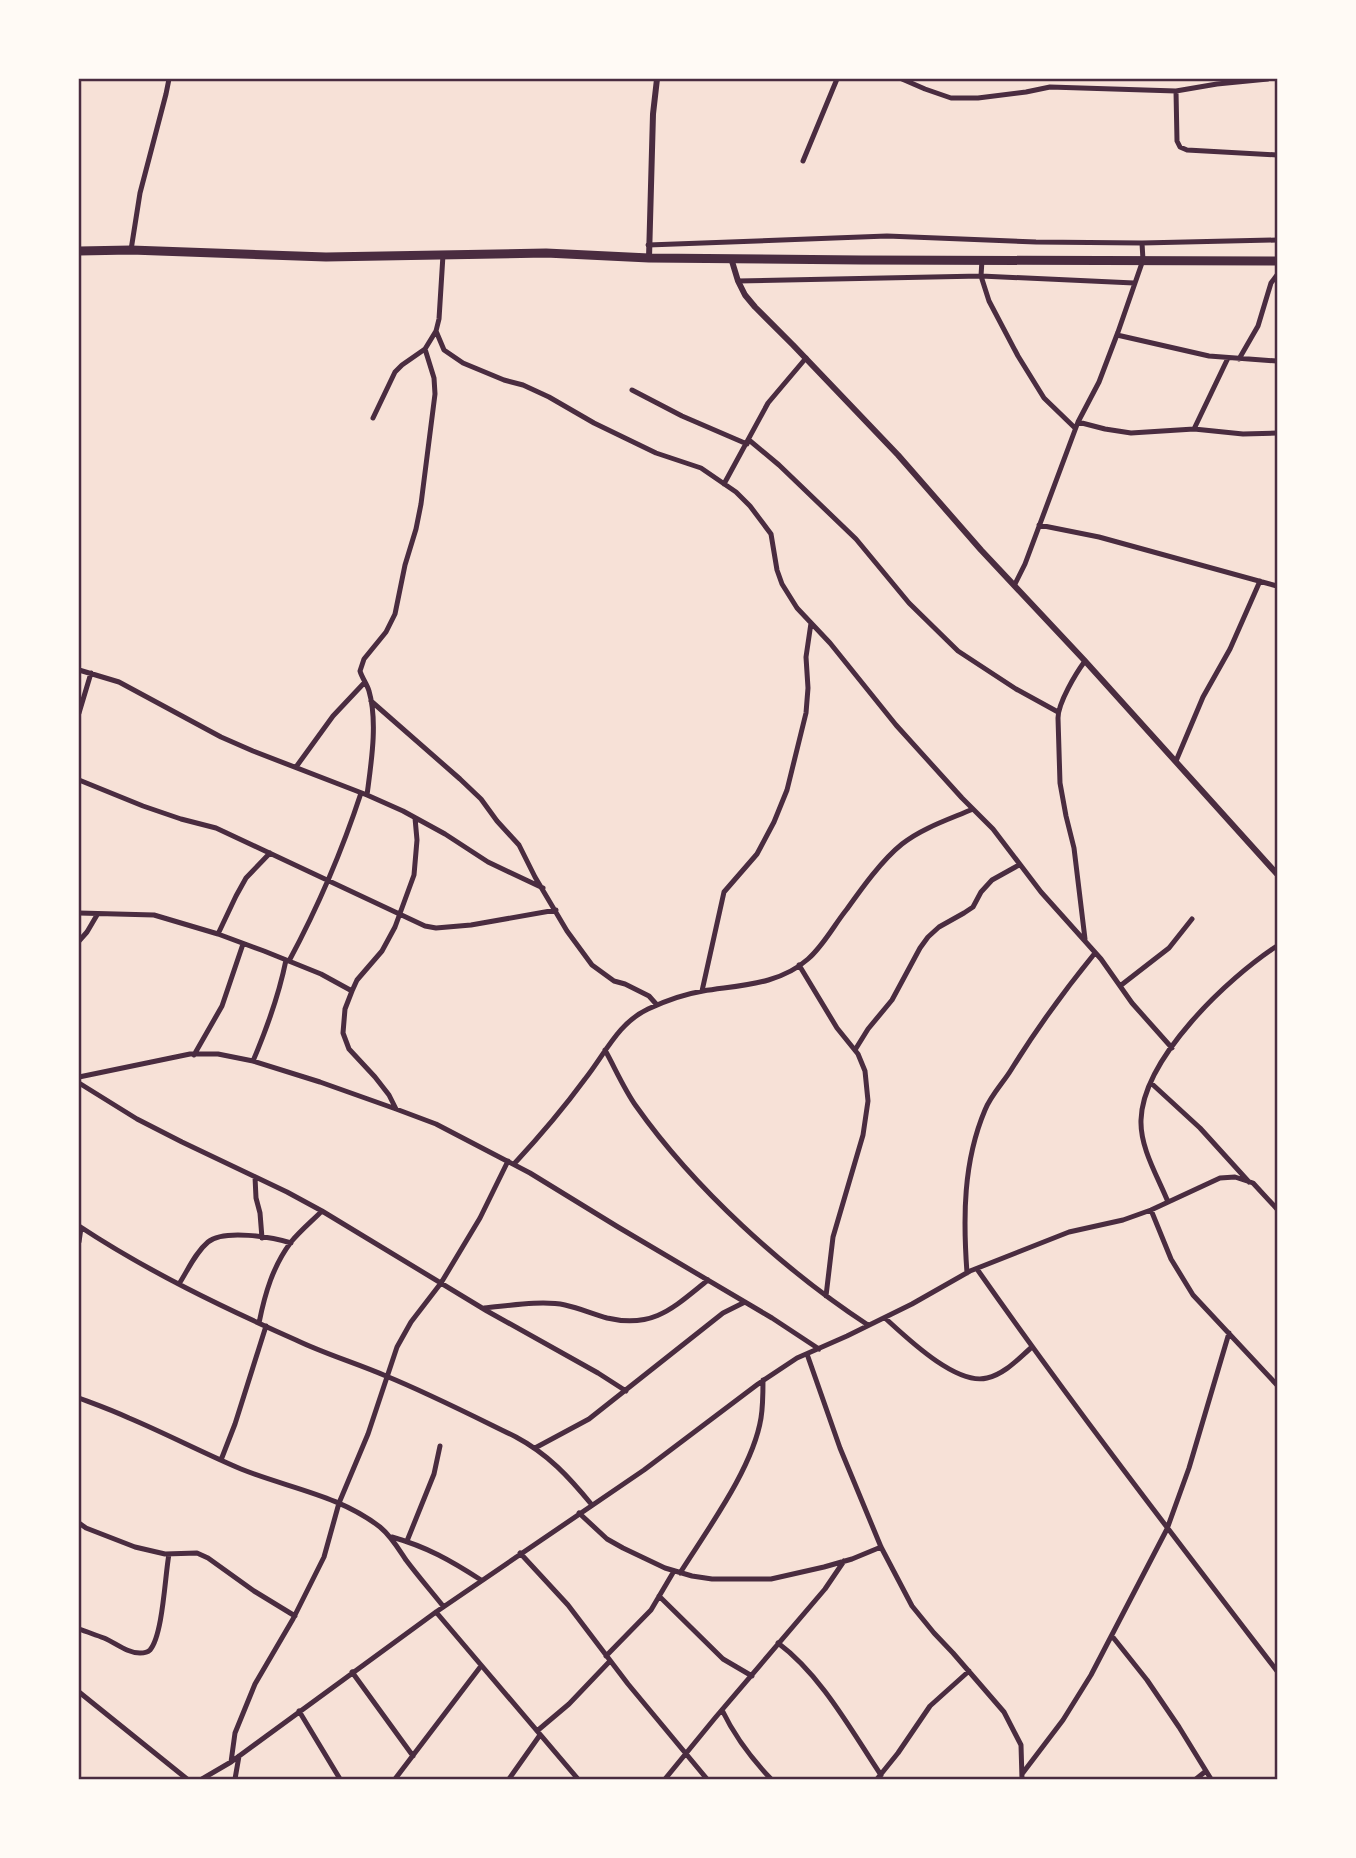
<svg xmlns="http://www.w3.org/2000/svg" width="1356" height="1858" viewBox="0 0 1356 1858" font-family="'Nunito Sans',sans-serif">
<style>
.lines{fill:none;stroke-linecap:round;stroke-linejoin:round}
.minor{stroke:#4a2c40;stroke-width:5}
.tertiary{stroke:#4a2c40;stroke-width:6}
.trunk{stroke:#4a2c40;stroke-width:9}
.neatline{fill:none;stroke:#4a2c40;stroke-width:2.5}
</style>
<rect width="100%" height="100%" fill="#f7e1d7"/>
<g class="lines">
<path class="minor" d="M902,79L925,89L951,98H978L1026,92L1050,87L1176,91L1217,84L1268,79
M1176,91L1177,141L1180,147L1187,150L1277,155
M803,161L837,79
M648,245L887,236L1036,242L1142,243L1277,240
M131,250L140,193L166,94L169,79
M982,260L981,276L989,301L1018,356L1044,398L1075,428
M738,281L981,276L1134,283
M436,331L444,350L463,363L504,380L523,385L549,397L594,423L656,453L701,468L736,492L750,506L771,534L777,570L782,584L797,608L830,643L896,725L962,798L993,829L1041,892L1101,959L1132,1003L1172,1048
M1117,335L1209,356L1277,361
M1239,359L1258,326L1271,283L1277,275
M632,390L682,416L747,444
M373,418L395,372L402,365L425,349L436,331L439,319L443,255
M1078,422L1105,429L1131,433L1194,429L1243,434L1277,433
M1194,429L1228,358
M749,440L779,465L856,539L909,603L958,651L1016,689L1058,712
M724,484L768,403L806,358
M1039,525L1099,537L1277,586
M1015,584L1025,564L1078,422L1099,382L1118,332L1143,260L1142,243
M79,670L119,682L221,737L253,751L367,795L403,811L445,834L488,862L543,888
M371,701L460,779L481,799L497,821L519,845L535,877L567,931L592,965L614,981L625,984L649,996L657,1005
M79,713L91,673
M1176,761L1203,697L1230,649L1260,581
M296,767L333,716L365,682
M79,780L143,806L181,819L216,828L425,926L436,928L471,925L556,910
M367,795C371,764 378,722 369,691C367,684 362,678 360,671L364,659L386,632L395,614L405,565L416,529L421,504L435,394L434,378L425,349
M79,913L154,915L218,934L264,951L321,974L352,991
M218,934L236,896L246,878L270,853
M1085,939L1074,848L1066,816L1060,783L1058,718C1058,703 1076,673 1085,661
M79,941L87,932L97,915
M289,961C318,907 342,851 361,793
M799,965L837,1028L858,1054L865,1071L868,1101L863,1135L833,1237L826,1296
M1120,986L1169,948L1192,919
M702,991L724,892L757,854L774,822L787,790L806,713L808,688L806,657L811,623
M605,1050C615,1068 624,1089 636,1106C694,1188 784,1270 868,1325
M855,1050L868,1029L892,1000L920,948L928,937L939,927L964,913L973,907L981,892L992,880L1019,865
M194,1055L222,1006L243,944
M253,1061C267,1028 279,995 286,960
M79,1077L190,1054H218L253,1061L320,1082L396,1109L436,1124L530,1173L618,1227L772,1318L819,1349
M79,1083L137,1119L182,1142L287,1192L322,1211L487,1311L598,1373L626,1391
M1151,1083L1200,1128L1249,1182
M396,1109L389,1095L375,1077L349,1049L343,1033L345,1009L352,991L357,980L382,951L395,927L414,875L417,840L415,818
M514,1164C539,1137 563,1109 585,1079C605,1054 618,1023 648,1009C665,1001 685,994 703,991C740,985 779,985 808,959C824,945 834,925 847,909C862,888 882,860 902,844C922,828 950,819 973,809
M255,1177L256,1198L260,1213L262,1238
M1168,1202C1158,1177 1140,1148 1141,1120C1143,1058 1228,978 1277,946
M1151,1210L1171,1259L1193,1295L1277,1385
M79,1226C147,1271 222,1307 296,1340C325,1354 356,1363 386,1376C430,1394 473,1416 516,1437C548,1454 569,1477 592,1505
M79,1242L81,1228
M977,1269C1073,1406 1175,1538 1277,1671
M967,1273C963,1218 963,1162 985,1110C991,1095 1003,1083 1011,1070C1037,1028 1064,991 1095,953
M179,1284C188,1270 195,1253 208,1242C224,1229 272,1237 291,1243
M484,1308C507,1306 542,1300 565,1305C579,1308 593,1314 607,1318C654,1329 674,1307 708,1280
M885,1318C906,1337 956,1386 987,1378C1005,1374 1019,1358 1032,1347
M259,1323C265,1293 273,1266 291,1242C300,1231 312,1221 322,1211
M807,1354L840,1448L881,1547L912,1606L934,1633L953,1653L1004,1712L1021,1745L1022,1779
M79,1398C95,1404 112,1410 129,1418C167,1434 203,1453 241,1469C288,1488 339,1495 380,1527C391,1536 398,1548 406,1560C418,1576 431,1591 443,1606
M535,1448L589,1419L723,1313L745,1302
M221,1460L235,1424L266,1326
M579,1513L607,1539L623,1548L665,1568L692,1576L712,1579H771L824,1567L852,1559L881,1547
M79,1523L86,1528L135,1547L165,1554L197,1553L208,1558L254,1591L295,1616
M392,1537C427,1547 450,1560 481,1580
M407,1541L434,1474L440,1446
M520,1553L568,1605L628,1684L707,1779
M680,1573C707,1530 753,1468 761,1418C763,1406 763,1393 763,1380
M659,1596L723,1659L752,1676
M436,1612L578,1779
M79,1629C87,1632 96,1635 104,1638C116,1643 127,1653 140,1653C144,1653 147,1653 150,1650C163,1635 165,1575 169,1554
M1112,1636L1147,1680L1179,1727L1211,1779
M778,1643C821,1675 851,1730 881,1775
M606,1656L651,1610L674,1571
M352,1672L413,1756
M79,1692L187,1779
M722,1710C735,1737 750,1757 771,1779
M299,1711L340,1779
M537,1731L569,1704L610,1661
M231,1762L235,1733L255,1684L293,1619L324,1557L339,1503L368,1434L397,1347L411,1322L441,1283L480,1218L508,1161
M1022,1774L1063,1720L1091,1675L1167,1529L1189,1468L1229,1333
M202,1779L231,1762L436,1612L644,1470L758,1384L797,1358L847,1336L912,1304L970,1271L1069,1232L1123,1220L1151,1210L1220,1178L1235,1177L1253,1183L1277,1209
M235,1779L239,1756
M395,1779L481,1666
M509,1779L540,1735
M665,1779L715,1718L825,1589L844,1561
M877,1779L898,1753L930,1706L969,1671
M1196,1779L1206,1771"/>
<path class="tertiary" d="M649,258L653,114L657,79
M731,258L738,281L745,295L755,307L793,345L898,455L981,550L1085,661L1277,874"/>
<path class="trunk" d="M79,251L131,250L326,257L546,253L649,258L861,260L1277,261"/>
</g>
<rect width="1356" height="1858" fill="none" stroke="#fffaf5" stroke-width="161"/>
<rect x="80" y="80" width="1196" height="1698" class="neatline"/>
</svg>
